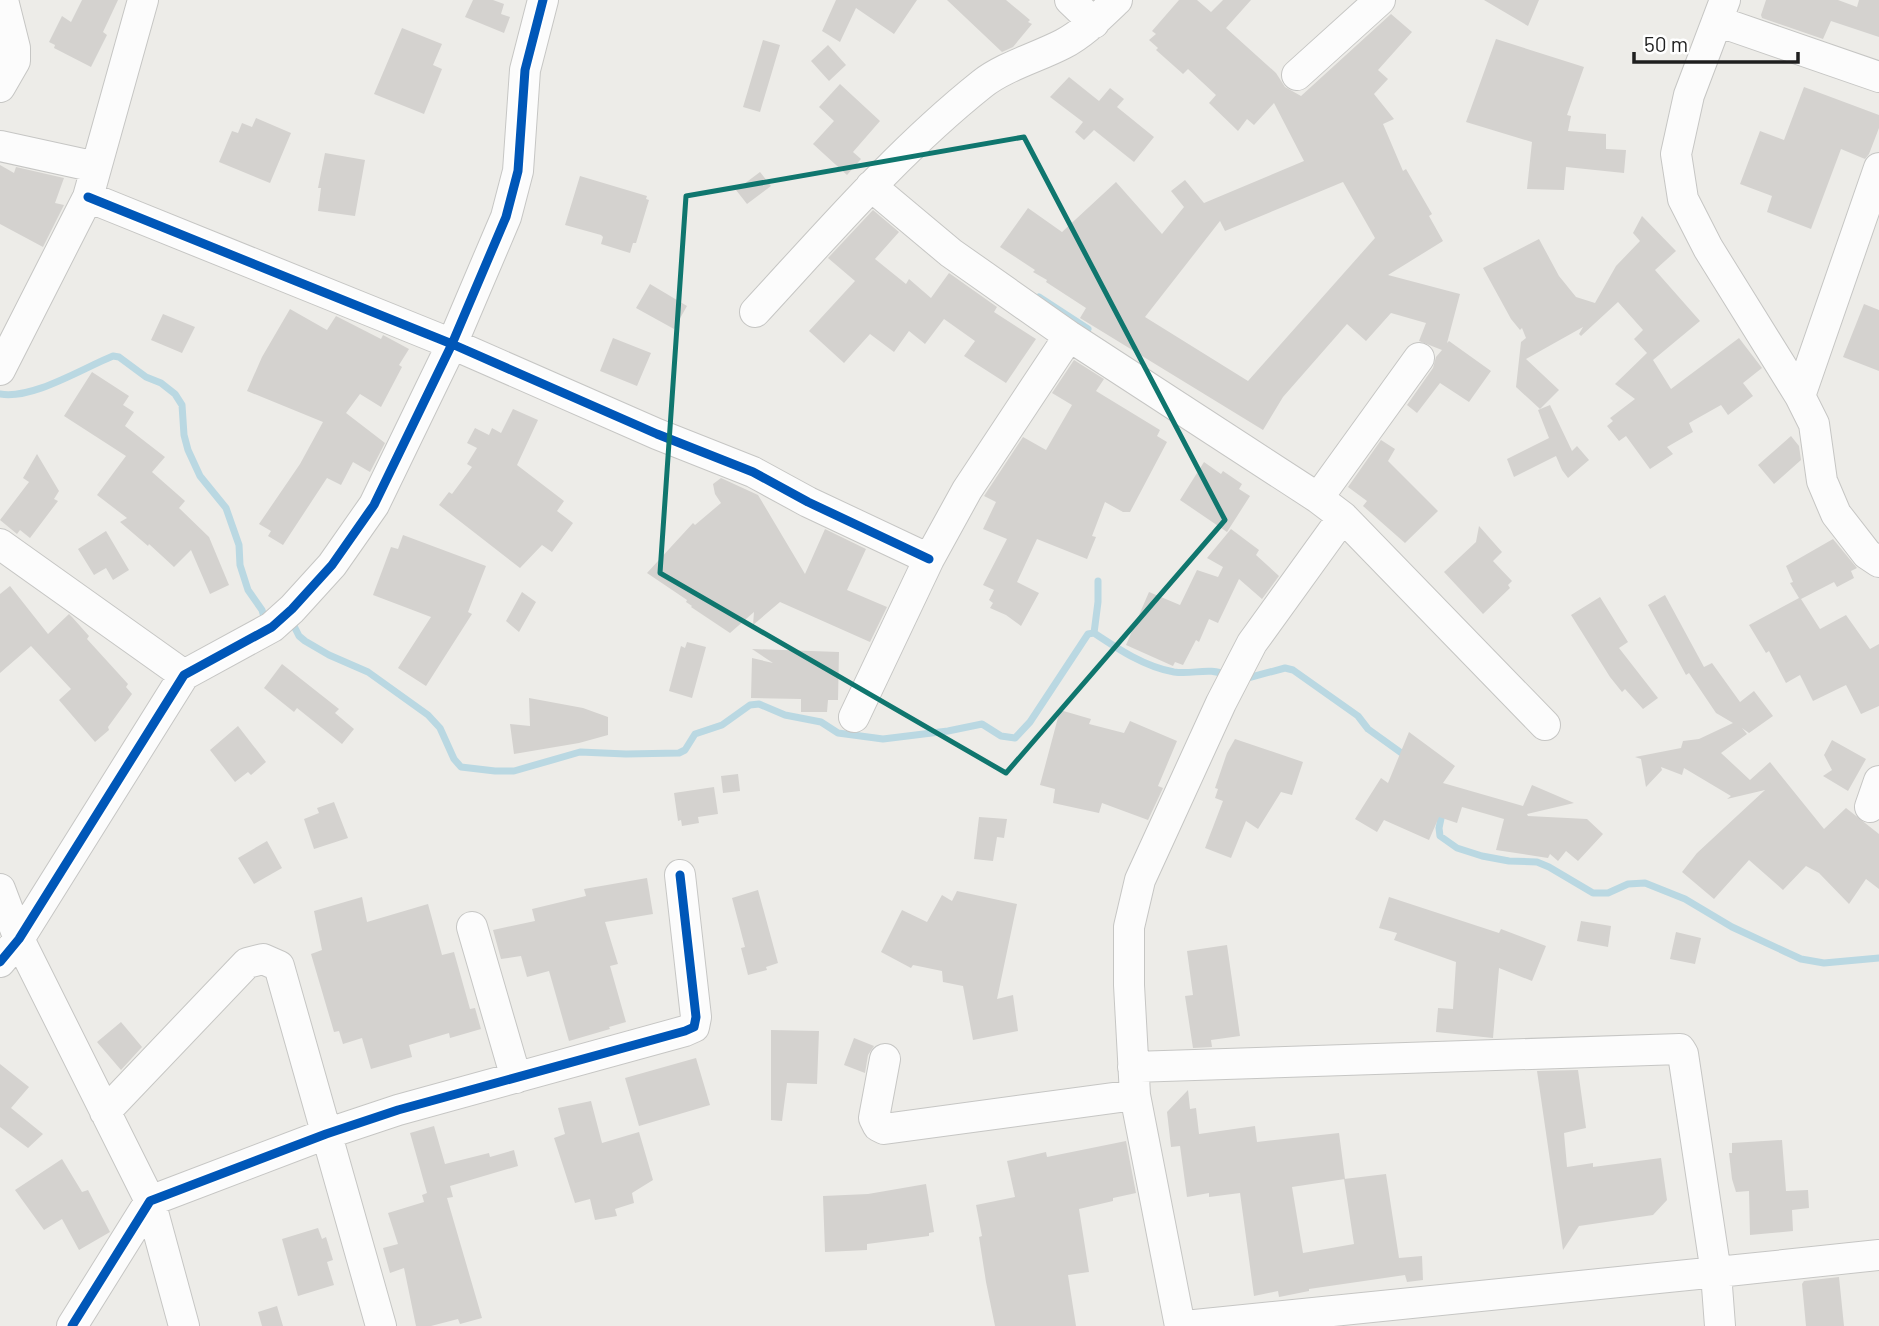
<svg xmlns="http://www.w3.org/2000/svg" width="1879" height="1326" viewBox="0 0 1879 1326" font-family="Barlow,sans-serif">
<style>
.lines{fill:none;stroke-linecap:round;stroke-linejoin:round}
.stream{stroke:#bad8e2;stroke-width:7}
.building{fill:#d4d2cf;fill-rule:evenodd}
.minor-casing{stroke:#c6c6c4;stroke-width:32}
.minor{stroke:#fcfcfc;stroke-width:30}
.cycleway-casing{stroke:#fff;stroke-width:13}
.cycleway{stroke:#0057b8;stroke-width:9}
.marked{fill:none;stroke:#0f766e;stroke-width:5;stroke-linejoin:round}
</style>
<rect width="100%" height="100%" fill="#edece8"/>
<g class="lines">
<path class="stream" d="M1039,297L1088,329
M0,394C32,400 83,368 113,356L119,357L146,377L161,383L175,394L182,405L184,435L188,450L200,476L226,508L239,545L240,565L248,590L262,610L264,617L271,615
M291,620L299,636L305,641L329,655L368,672L428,715L440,728L454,759L461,767L495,771H514L580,752L626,754L679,753L685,750L695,734L722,725L750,705L759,704L785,715L821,722L838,733L883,739L948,731L982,724L1001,736L1015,738L1030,722L1088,634L1094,633
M1094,633C1118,649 1145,667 1174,672C1195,675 1208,666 1229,676
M1094,633L1098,602V581
M1244,679L1285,668L1293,670L1358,716L1368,729L1407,757
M1443,809L1439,828L1440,836L1457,848L1482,856L1509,861L1537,862L1549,867L1593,893H1608L1628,884L1645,883L1685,899L1732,927L1801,959L1824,963L1879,958"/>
</g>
<path class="building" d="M82,0H118L103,32L107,35L91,67L54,48L55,45L49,42L62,16L71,22Z
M473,0H493L504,4L501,14L510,17L504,33L465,17Z
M836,0H917L894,34L856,8L840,42L822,31Z
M947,0H1006L1030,20L1028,22L1032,24L1013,47L1002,52Z
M1179,0H1197L1211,12L1223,0H1251L1226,28L1276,73L1285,87L1301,96L1391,14L1412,32L1378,70L1388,79L1374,94L1394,119L1383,124L1403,171L1406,169L1432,214L1429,216L1443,241L1388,275L1460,294L1447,343L1449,341L1491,371L1469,402L1440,383L1417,413L1407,405L1433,368L1436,357L1442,350L1419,341L1426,323L1391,313L1366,341L1347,324L1283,397L1263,430L1080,318L1086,308L1046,282L1047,280L1033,272L1035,270L1000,247L1028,208L1062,232L1116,182L1162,234L1184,207L1171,191L1185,180L1204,203L1304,161L1274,103L1254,125L1247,119L1238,131L1209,103L1216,95L1188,69L1183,74L1156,50L1158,48L1149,40L1156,34L1152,31ZM1343,182L1375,238L1248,381L1145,317L1220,221L1225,231Z
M1484,0H1539L1528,26Z
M1766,0H1838L1857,7L1859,0H1879V37L1831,21L1823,39L1762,18L1761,15Z
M402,28L442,44L433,65L442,69L424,114L374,94Z
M1496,39L1584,67L1567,115L1571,116L1568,131L1606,134V149L1626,150L1624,173L1566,167L1564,190L1527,189L1532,142L1466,122Z
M763,40L780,45L760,112L743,107Z
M828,45L846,65L829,81L811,61Z
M1069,77L1099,101L1110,88L1124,99L1117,107L1154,137L1134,162L1094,130L1084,140L1075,132L1083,122L1050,97Z
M840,84L880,121L853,152L861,159L847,175L813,144L834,121L819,107Z
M1804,87L1879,115V128L1869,154L1865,159L1841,149L1811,229L1767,212L1772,196L1740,184L1760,131L1784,140Z
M256,118L291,133L270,183L219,162L232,131L238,133L242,123L252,127Z
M325,153L365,160L355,216L318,211L321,188H318Z
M0,165L14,173L16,167L64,178L55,203L64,205L43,247L0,224Z
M760,172L771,186L747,204L736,190Z
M580,176L647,196L646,199L649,200L636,243H633L630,253L601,244L603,237L601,235L565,225Z
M873,210L899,232L875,259L906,284L909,279L931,298L949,273L997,307L994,312L1036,339L1006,383L964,356L975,341L944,319L925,344L909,331L894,352L870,334L844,363L809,331L855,281L828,258Z
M1642,216L1676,251L1655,270L1700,321L1653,360L1671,389L1739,338L1762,368L1743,383L1753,396L1728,415L1721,405L1689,423L1693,432L1667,447L1673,454L1650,469L1626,436L1619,441L1607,426L1613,421L1610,418L1635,399L1615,384L1647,353L1634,339L1643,330L1618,302L1581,336L1579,334L1583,327L1526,359L1559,390L1540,409L1516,387L1521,342L1526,338L1522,328L1520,330L1511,319L1483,268L1539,239L1559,276L1576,297L1595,303L1616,266L1640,241L1633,233Z
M650,284L687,306L674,329L636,308Z
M1864,304L1879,310V371L1843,357Z
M290,309L327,330L336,316L381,339L383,335L409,349L399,365L402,367L381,407L360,394L346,413L385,443L370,472L353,462L341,485L327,478L283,545L268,536L271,531L259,524L300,464L323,422L247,391L262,357Z
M163,314L195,327L182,353L151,340Z
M613,338L651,353L637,386L600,371Z
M1074,360L1104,379L1096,391L1160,430L1157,436L1167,442L1130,512H1123L1105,502L1092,536L1096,537L1087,559L1037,539L1017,582L1039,593L1021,626L1006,615L990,608L993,603L989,600L994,590L983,585L1007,539L983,529L996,502L984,496L1023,437L1046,450L1072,405L1052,393Z
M92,372L129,396L123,405L134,412L125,426L165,457L152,472L185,501L179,508L209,537L229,585L210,594L191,550L174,567L149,544L148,546L120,522L127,518L97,495L126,456L64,416Z
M1550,405L1572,451L1577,446L1589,460L1568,478L1562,470L1556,456L1514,477L1507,459L1549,438L1538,410Z
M513,409L538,420L517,465L564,501L557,511L573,523L552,552L542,545L520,568L439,505L449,492L452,494L472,467L467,464L477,448L467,443L475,428L489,435L492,428L501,433Z
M1791,436L1799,446L1801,460L1774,484L1758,465Z
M1381,440L1395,449L1388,461L1438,511L1405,543L1363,506L1367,501L1348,487Z
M37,454L59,491L54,499L58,501L30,538L20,530L17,534L0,520L29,482L23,478Z
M1204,462L1221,474L1223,471L1242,484L1239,489L1250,496L1227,532L1180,500Z
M721,478L758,495L805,574L825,529L866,549L847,590L887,607L870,642L780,602L753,625L754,612L730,633L691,607L692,606L686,602L687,600L647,573L693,523L695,525L721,503L715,494L713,484Z
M1479,526L1502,552L1493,561L1512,581L1508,585L1510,588L1483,614L1444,572L1476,542Z
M1231,529L1259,550L1256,555L1279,576L1262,599L1239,579L1218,623L1209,619L1199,642L1196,640L1183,665L1175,662L1173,666L1126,645L1149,592L1180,605L1197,570L1218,577L1223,567L1207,558Z
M106,531L129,570L113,580L106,568L94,575L78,549Z
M403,535L486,566L468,612L472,614L426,686L398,668L431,617L373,595L391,547L398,549Z
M1833,539L1857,568L1851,571L1854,578L1837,587L1834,582L1801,599L1820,629L1846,615L1870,649L1879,644V706L1861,714L1846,685L1813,701L1800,675L1786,683L1769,651L1766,653L1749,625L1799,598L1790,583L1793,582L1786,566Z
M10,586L48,634L69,614L72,617L89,636L87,639L128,684L126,687L132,694L108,727L109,730L95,742L59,700L71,689L31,646L0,673V594Z
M522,592L536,602L519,632L506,621Z
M1665,595L1704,667L1712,663L1740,702L1754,691L1773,716L1749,733L1742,728L1747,734L1721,753L1750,780L1770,762L1824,829L1846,808L1879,834V889L1866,879L1849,904L1819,873L1806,866L1783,890L1749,860L1714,899L1682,872L1697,853L1765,790L1727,799L1731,796L1684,768L1682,775L1661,767L1662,770L1646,787L1641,759L1635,757L1681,748L1683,741L1699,739L1733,723L1716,713L1689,673L1686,675L1648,605Z
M1600,597L1628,642L1619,648L1658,698L1643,709L1625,689L1622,692L1610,677L1571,615Z
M687,642L706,647L692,698L669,691L681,646L685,648Z
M752,649L839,652L838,700H828L827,712H801V699L751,698L752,658L773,663Z
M282,664L339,709L335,713L354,729L342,744L297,708L294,712L264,688Z
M529,698L583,708L608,717V735L579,743L514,754L510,724L530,726Z
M1060,710L1091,719L1089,724L1124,733L1130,721L1177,741L1158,786L1163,788L1148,820L1102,803L1099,813L1053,803L1055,789L1040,785Z
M238,726L266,762L251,775L248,772L235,782L210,750Z
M1409,732L1455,766L1443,783L1523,806L1532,785L1574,803L1527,814L1528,816L1587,819L1603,834L1578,861L1566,851L1558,861L1550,854L1548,858L1496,850L1504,819L1462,807L1457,823L1439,817L1429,840L1384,820L1377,832L1355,819L1381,778L1388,783Z
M1235,739L1303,762L1292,795L1281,792L1258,829L1246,821L1231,858L1205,848L1223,801L1215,798L1218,789L1215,788L1227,753Z
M1832,740L1866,759L1848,791L1823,776L1832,770L1824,755Z
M738,774L740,791L723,793L721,776Z
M714,787L718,814L698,817L699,823L682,826L681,820L678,821L674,793Z
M334,802L348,838L314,849L304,819L319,813L317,808Z
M979,817L1007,819L1004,838L997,837L993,861L974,859Z
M267,841L282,868L254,884L238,858Z
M647,878L653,914L605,922L618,964L610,966L626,1022L609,1027L610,1029L569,1041L549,971L527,977L521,956L501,959L493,930L535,921L532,909L586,896L584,889Z
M758,890L778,963L766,967L767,970L748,975L741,948L745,947L732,898Z
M957,891L1017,904L997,999L1013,995L1018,1031L973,1040L963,986L943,982L942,971L913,965L911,968L881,952L902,910L927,922L942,895L952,901Z
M362,897L367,922L428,904L442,955L454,952L470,1009L475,1008L481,1029L450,1038L449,1033L409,1045L412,1057L371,1069L362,1038L343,1044L339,1031L334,1032L311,954L322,950L314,911Z
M1389,897L1499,933L1501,929L1546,946L1532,981L1499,968L1493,1038L1436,1032L1438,1008L1453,1009L1456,962L1394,940L1397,933L1379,928Z
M1581,921L1611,926L1608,947L1577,941Z
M1676,932L1701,938L1695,964L1670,959Z
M1227,945L1240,1036L1211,1040L1212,1047L1193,1048L1185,996L1193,995L1187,951Z
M121,1022L142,1047L121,1070L97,1042Z
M771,1030L819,1031L817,1084L787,1083L782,1121L771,1120Z
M854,1038L874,1046L868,1055L865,1073L844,1065Z
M696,1058L710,1105L639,1126L625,1078Z
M0,1064L29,1087L11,1108L43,1134L28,1148L0,1127Z
M1578,1070L1586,1128L1564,1133L1567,1167L1593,1163V1167L1661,1158L1667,1200L1653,1215L1579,1226L1563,1250L1537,1071Z
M1188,1090L1190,1109L1196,1108L1199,1134L1255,1126L1257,1142L1339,1133L1345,1179L1292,1187L1303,1253L1354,1244L1344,1179L1386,1174L1399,1258L1422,1256L1423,1280L1407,1282L1405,1275L1309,1289V1291L1279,1297L1278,1291L1254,1296L1240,1193L1209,1197V1193L1187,1197L1180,1146L1171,1147L1167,1112Z
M591,1101L602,1143L639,1132L653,1180L632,1193L634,1203L615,1209L617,1216L595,1220L590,1199L575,1203L554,1138L565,1134L558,1108Z
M434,1126L445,1164L489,1153L490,1157L514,1150L518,1166L450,1186L453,1197L447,1198L482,1318L460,1324L458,1319L431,1326H416L404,1268L390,1273L383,1248L398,1244L388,1213L424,1202L422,1195L427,1193L410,1133Z
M1782,1140L1786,1191L1808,1190L1809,1208L1792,1210L1793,1231L1750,1235L1749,1191L1736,1192L1732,1179L1729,1153H1732V1143Z
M1126,1141L1136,1193L1113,1198V1201L1079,1209L1089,1272L1068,1275L1076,1326H995L986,1282L979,1237L982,1236L976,1205L1015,1197L1007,1161L1046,1152L1047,1157Z
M62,1159L82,1192L88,1190L110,1232L79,1250L62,1219L44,1230L15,1190Z
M926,1184L934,1232L929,1233V1236L867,1244V1250L825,1252L823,1196L868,1194Z
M318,1228L322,1239L326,1237L333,1260L327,1262L334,1285L298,1296L282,1239Z
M1839,1277L1844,1326H1806L1802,1284L1804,1281Z
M277,1306L283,1326H262L258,1312Z"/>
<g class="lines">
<g class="minor-casing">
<path id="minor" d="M1070,0L1094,23
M1725,0L1689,95L1676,154L1683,199L1708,248L1800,396L1814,424L1822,481L1836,514L1867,554L1879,562
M1717,21L1879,77
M1297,75L1380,0
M0,87L15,61V48L3,0
M0,146L96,167
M871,186L951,253L1069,336L1318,498L1343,517L1545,725
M88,197L452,344L657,434L753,472L808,502L929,559
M755,312C828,233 898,151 982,84C1003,67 1038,57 1063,44C1084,33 1100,16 1117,0
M0,370L88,197L143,0
M1800,396L1879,168
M1318,498L1419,358
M0,544L184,675
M854,717L929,559L967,490L1069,336
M1870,807L1879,781
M0,889L19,939L150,1201L184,1326
M472,927L516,1078
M0,962L19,939L184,675L272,627L292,609L332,565L374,505L452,344L506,217L518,171L525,70L543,0
M885,1059L874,1118L878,1126L884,1129L1135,1095
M1133,1067L1680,1049L1683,1054L1716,1273L1720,1326
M105,1112L247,963L263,959L279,966L381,1326
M72,1326L150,1201L326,1134L398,1110L685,1031L694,1027L696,1017L680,875
M1180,1326L1135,1095L1129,985V927L1140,880L1221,703L1252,643L1343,517
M1185,1326C1417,1302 1648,1280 1879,1255"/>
</g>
<use href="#minor" class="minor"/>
<g class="cycleway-casing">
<path id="cycleway" d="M88,197L452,344L657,434L753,472L808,502L929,559
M0,962L19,939L184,675L272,627L292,609L332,565L374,505L452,344L506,217L518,171L525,70L543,0
M72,1326L150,1201L326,1134L398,1110L685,1031L694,1027L696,1017L680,875"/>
</g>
<use href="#cycleway" class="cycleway"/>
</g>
<path class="marked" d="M1024,137L1225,520L1006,773L660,573L686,196Z"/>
<path d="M1634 52v10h164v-10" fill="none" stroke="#1f1f1f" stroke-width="3.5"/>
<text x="1644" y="52" font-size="21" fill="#1f1f1f" stroke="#ffffff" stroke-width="5" paint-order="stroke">50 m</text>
</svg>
